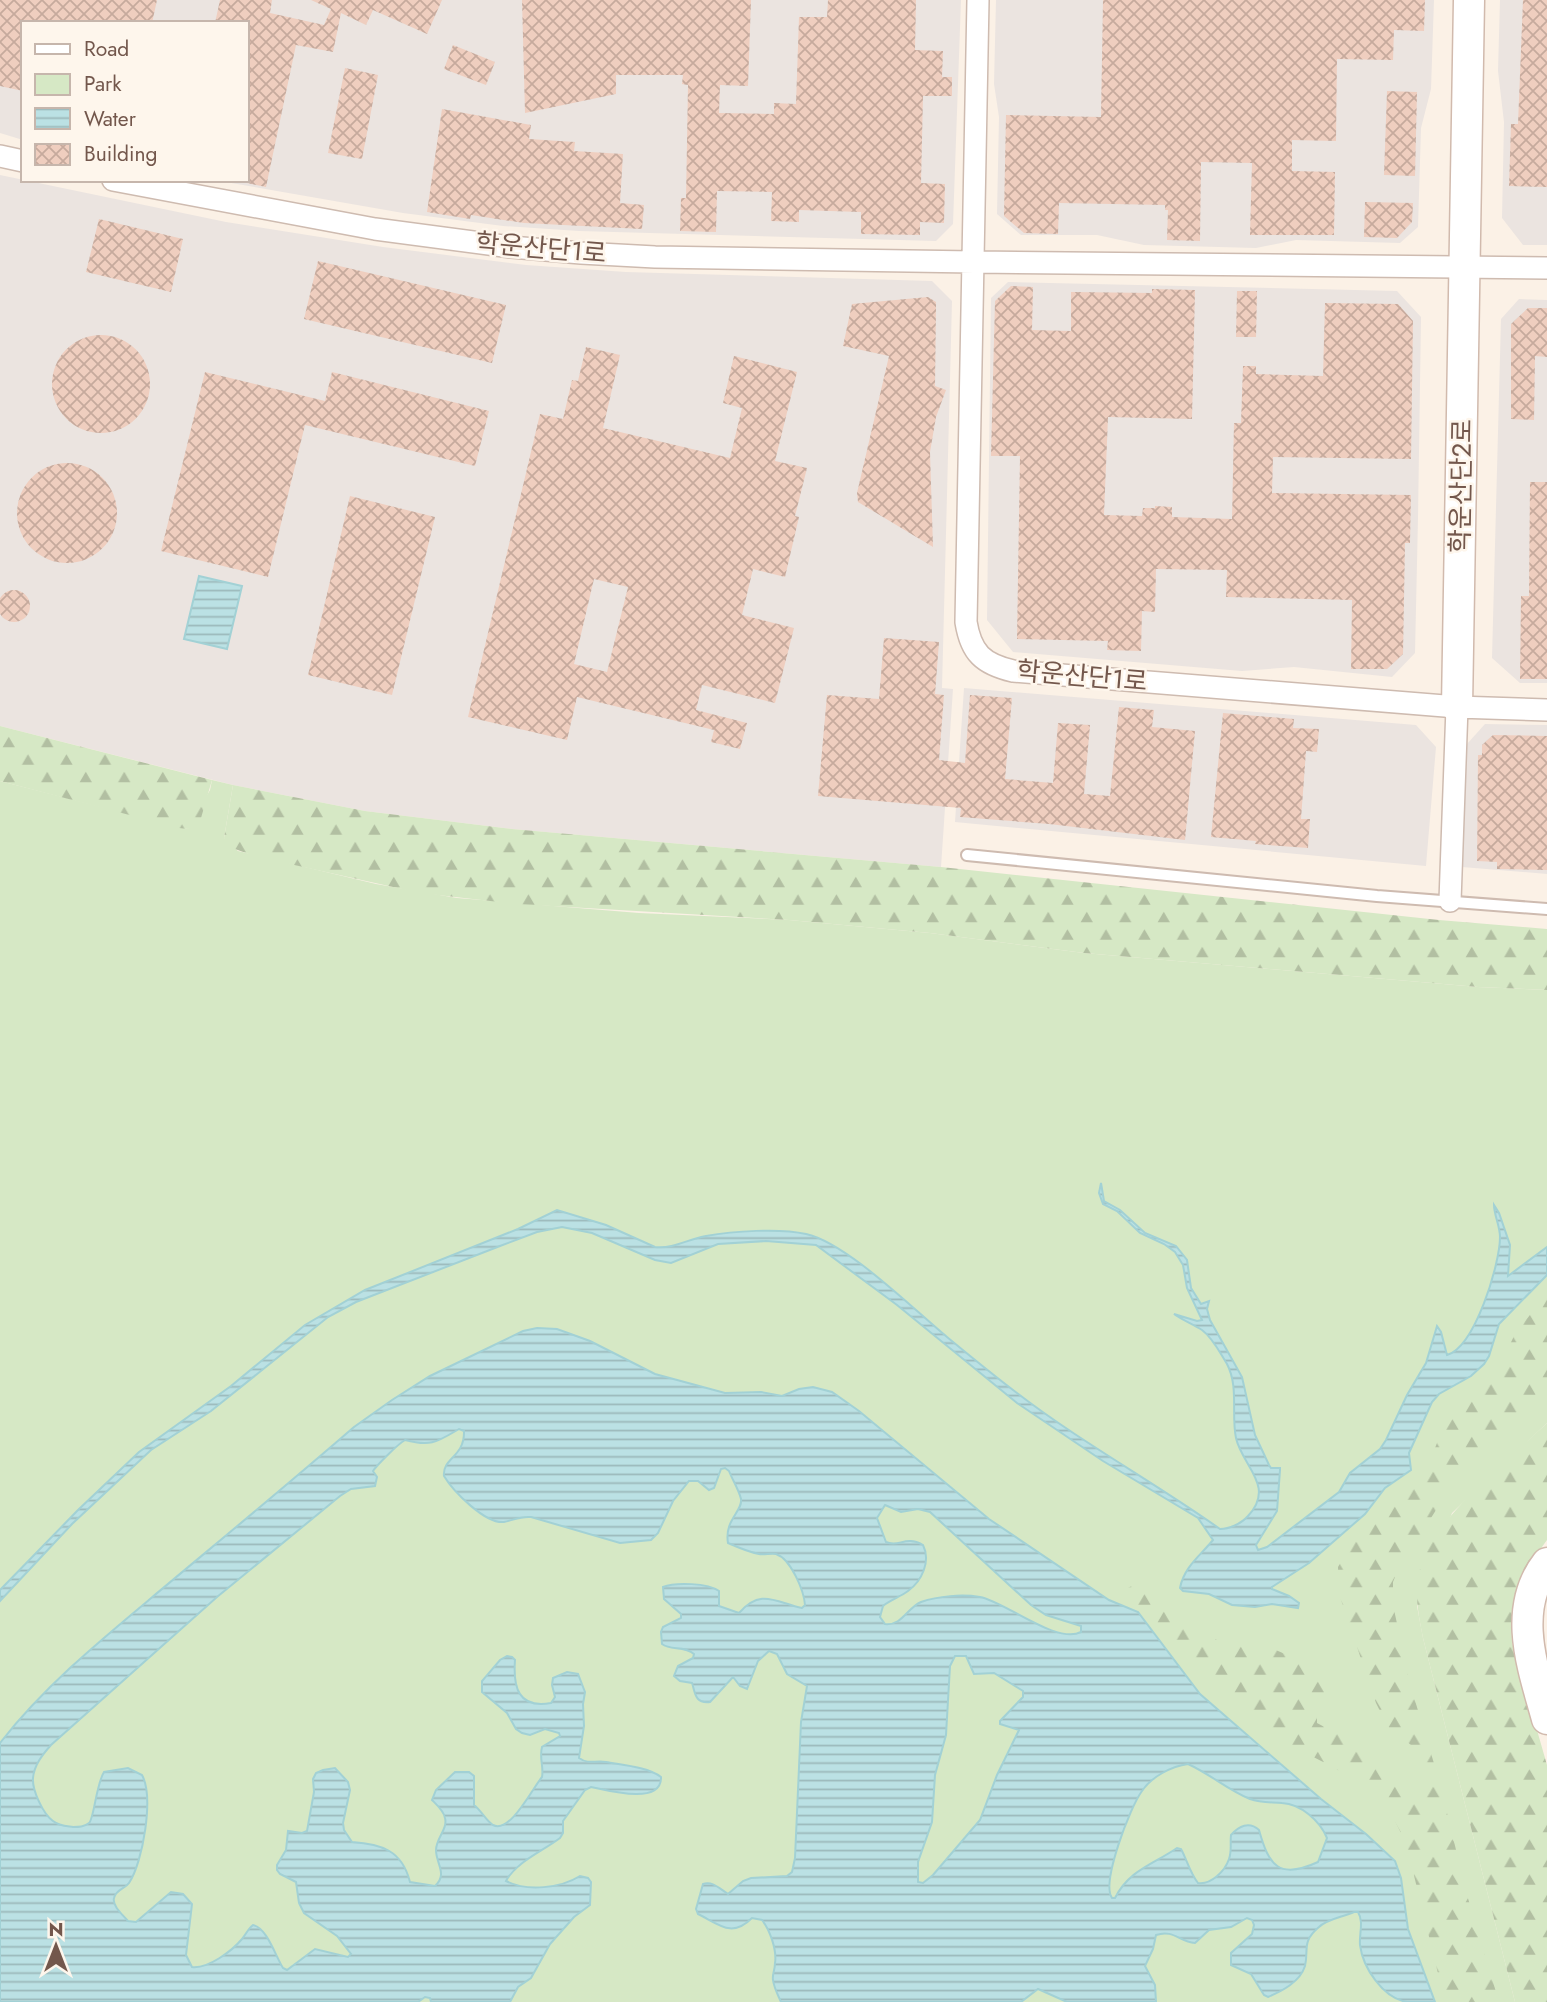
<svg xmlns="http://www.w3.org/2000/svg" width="1547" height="2002" viewBox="0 0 1547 2002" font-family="Jost,'Noto Sans KR',sans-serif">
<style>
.industrial{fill:#ebe4e0}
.green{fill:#d6e8c5}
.forest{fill:url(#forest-firs)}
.water{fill:url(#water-rules);stroke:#a2d1d5;stroke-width:2;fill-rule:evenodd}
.building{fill:url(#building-cross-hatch);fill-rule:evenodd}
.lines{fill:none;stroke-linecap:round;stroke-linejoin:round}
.lane-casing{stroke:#cebbb0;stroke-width:14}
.street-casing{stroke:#cebbb0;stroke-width:24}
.secondary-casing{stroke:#d1baad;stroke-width:33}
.lane{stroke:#fff;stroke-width:10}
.street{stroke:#fff;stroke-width:21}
.secondary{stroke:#fff;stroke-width:30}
.labels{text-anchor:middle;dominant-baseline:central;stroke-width:5;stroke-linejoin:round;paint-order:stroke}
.street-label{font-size:26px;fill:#73574c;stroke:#fef6ec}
</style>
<defs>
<pattern id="forest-firs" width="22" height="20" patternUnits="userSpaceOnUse" patternTransform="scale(1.75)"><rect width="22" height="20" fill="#d6e8c5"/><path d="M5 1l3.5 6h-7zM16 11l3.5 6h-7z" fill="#b2bfa2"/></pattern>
<pattern id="water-rules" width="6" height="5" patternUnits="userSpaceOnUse" patternTransform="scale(1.75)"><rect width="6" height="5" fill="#bbe1e4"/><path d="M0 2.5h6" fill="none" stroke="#9cb9bb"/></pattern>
<pattern id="building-cross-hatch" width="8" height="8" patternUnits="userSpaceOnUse" patternTransform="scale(1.75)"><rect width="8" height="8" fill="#efcebf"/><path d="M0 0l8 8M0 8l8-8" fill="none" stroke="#c6aa9d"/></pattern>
</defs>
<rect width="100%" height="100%" fill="#fbf1e6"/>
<path class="industrial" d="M0,0H961L953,224L936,241L579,231L503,226L403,213L214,180H247V23H23V140L0,133Z
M996,0H1434L1431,89L1421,128L1418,227L1400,243L1296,240L1256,248L1144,245L1097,235H1021L997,214L999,117L994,84Z
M1500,0H1547V245H1523L1502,218L1504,122L1498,71Z
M0,175L226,222L383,247L526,265L626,272L932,281L952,301L942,688L953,689L941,867L512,829L365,811L233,785L0,726Z
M1008,282L1397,291L1421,317L1418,518L1415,653L1392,677L1294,667L1242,671L1013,652L987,620L991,298Z
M1519,299L1547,300V683H1520L1492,658L1501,319Z
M964,688L1416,725L1436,747L1426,866L955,822Z
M1485,724L1547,725V874L1462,867L1467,744Z"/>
<path class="green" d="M212,780L233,785L224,838L238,851L376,884L457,898L639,913L789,920L930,933L1084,953L1478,987L1547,990V1423L1452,1513L1417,1606L1423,1638L1515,2002H0V781L188,829L210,790Z"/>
<path class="forest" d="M0,726L212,780L201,818L197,826L188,829L179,828L0,781Z
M233,785L365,811L512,829L941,867L1439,920L1547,929V990L1478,987L1084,953L930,933L789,920L517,904L420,893L254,856L227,846L224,838Z
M1547,1294V1384L1485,1442L1465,1464L1419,1537L1402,1560L1393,1582V1605L1410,1684L1439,1780L1467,1895L1499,2002H1445L1406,1843L1392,1815L1363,1789L1335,1768L1262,1731L1221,1685L1143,1616L1126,1596L1128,1588L1135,1584L1190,1619L1215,1639L1221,1642L1260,1643L1285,1654L1319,1677L1329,1688L1332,1701L1317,1716V1723L1362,1747L1388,1766L1417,1793L1421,1795L1425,1792V1782L1418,1755L1411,1745L1388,1727L1376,1703L1339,1594L1338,1567L1351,1545L1412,1490L1425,1473L1443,1428L1452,1413L1464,1401L1479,1392L1496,1373L1516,1332Z
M1547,1423V1540L1526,1569L1517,1587L1511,1621L1512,1643L1547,1765V2002H1515L1423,1638C1419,1617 1414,1595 1419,1573C1431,1519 1507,1461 1547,1423Z"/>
<path class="water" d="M199,576L242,586L227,649L184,639Z
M1101,1183L1104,1201L1120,1210L1145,1233L1176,1246L1187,1260L1191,1288L1201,1304L1209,1301L1207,1309L1210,1320L1242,1377L1255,1435L1269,1465L1271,1468H1280V1470L1277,1511L1256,1545L1258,1550L1267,1547L1339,1492L1350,1473L1380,1449L1386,1440L1407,1395L1426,1363L1437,1326L1441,1332L1447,1355C1475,1347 1500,1264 1500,1237C1500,1226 1494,1215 1494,1205L1499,1213L1510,1245L1508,1276L1547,1247V1275L1499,1324L1489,1356L1484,1364L1471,1376L1439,1394L1432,1402L1409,1453L1411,1470L1385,1488L1365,1514L1309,1563L1272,1587V1589L1289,1596L1299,1603L1298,1608L1272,1604L1255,1607L1232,1605L1209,1594L1183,1591L1180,1588C1184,1567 1200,1556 1213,1540L1198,1518L1103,1461L1017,1403L897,1305L816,1245L766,1241L718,1244L671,1263L655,1260L592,1233L562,1227L537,1232L500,1246L356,1302L328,1317L211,1411L151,1450L72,1524L0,1601V1590L78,1510L139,1452L231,1386L305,1325L365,1290L518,1229L557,1210L606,1225L655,1247C674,1249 688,1239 706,1236C733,1231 780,1228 806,1234C847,1243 913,1309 947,1337C970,1356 993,1375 1017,1393C1082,1443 1154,1482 1220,1529C1229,1529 1241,1524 1248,1516C1276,1486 1242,1466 1236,1438C1231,1414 1239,1387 1227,1364C1220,1353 1213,1338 1202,1330C1193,1324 1182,1320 1174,1314L1197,1321L1202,1320L1187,1288L1183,1265L1175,1252L1164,1244L1140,1233L1117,1211L1103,1204L1099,1193Z
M537,1328L557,1329L590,1341L655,1374L725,1393L761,1392L782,1396L799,1389L813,1387L832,1392L859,1411L989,1519L1109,1600L1138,1612L1200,1694L1321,1799L1366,1834L1395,1861L1401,1878L1408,1929L1435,2002C1426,2002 1415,2002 1407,2002C1383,1998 1363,1968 1360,1945C1359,1934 1364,1922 1358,1912H1354C1343,1917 1327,1919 1319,1927C1301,1942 1309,1950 1305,1966C1300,1982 1282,1991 1268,1997L1264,1995L1251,1974L1231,1965V1953L1252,1934L1254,1925L1252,1920L1247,1918L1231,1927L1209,1930L1195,1943C1179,1942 1174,1929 1156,1935L1153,1949L1145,1966L1155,1985L1156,2002H1067L1038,1989L1021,2002H781C778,1995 774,1988 773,1980C772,1974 775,1970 775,1963C777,1950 770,1930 762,1920L752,1918C732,1938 720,1925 698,1914L696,1909L703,1884C713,1881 720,1889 728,1894L743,1881L751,1878L787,1876L792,1872L795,1858L801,1722L807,1686L787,1674L777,1654L769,1651L758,1661L747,1689L740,1686L733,1677L710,1702C694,1704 695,1691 692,1683L680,1681L674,1676L678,1666L693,1658L694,1654C684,1645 671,1651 662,1644L661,1632L663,1627L681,1618V1614L664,1599L663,1587C675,1582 708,1583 719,1591V1606L739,1613C761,1588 775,1602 802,1608L805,1605C804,1591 791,1559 776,1554C771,1553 764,1555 759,1554C749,1552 737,1547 728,1543C724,1520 743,1511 741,1499C739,1490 732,1479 729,1471L725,1468L721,1469L714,1488L709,1490L698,1481H689L673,1501L658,1533L651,1540L620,1543L531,1517C520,1516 514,1520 504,1522C485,1524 453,1491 444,1476C442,1458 465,1457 464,1431L459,1429C437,1442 431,1447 405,1440C398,1444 377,1465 373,1471L377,1477L375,1486L351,1489L340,1496L217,1597L51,1745C43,1754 34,1765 33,1778C32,1790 43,1814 53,1821C59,1826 66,1826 73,1827C79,1827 84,1827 89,1823C94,1819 96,1785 104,1772L128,1768L142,1775C154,1797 143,1862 129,1883C125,1889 116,1889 114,1898C112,1906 123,1915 128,1921L136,1922L171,1892L183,1894L192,1904L186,1955L192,1967C208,1969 232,1951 242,1939C246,1934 248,1929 253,1925C267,1928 275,1955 283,1968L287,1970L315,1949L348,1957L351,1954L337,1936L304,1913L299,1903L296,1882L280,1874L277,1870V1865L286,1850L288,1831L302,1833L307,1831L314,1792L313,1779L316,1773L323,1770L335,1768L348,1782L350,1790L343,1823L344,1830L352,1842C381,1844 402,1850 410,1882L435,1886C448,1874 436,1864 436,1850C436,1838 448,1829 445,1818C444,1811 437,1805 432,1800L436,1790L455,1772H469L474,1776V1805C481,1810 486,1821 493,1825C510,1834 532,1789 542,1777C544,1767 539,1758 542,1747L560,1736L559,1733L545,1729L530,1735L522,1733L516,1729L507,1713L482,1692V1681L500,1660L507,1656L512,1657L515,1660C513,1687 518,1709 551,1703L555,1697L552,1685L553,1678L567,1672L578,1674L585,1692L583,1704L584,1726L579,1758C589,1765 595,1760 606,1762C622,1765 648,1767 661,1777C662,1806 606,1790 591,1787L585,1790L563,1821V1833L560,1838C543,1851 516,1862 506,1881C527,1892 561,1888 580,1876L588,1878L591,1882L590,1905L574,1917L550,1944L531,1978L518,1987L510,2002H431L430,1998L425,1997L418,2002H0V1743C43,1688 96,1644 150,1599C218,1542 286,1486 354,1427L392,1400L430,1376L523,1331ZM885,1505L901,1512L918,1509L930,1512L1031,1605L1046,1615L1081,1626V1632C1057,1645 1004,1601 980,1597C962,1594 938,1596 921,1602C907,1608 902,1626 885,1624L880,1617L883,1606C890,1600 900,1597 908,1591C922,1581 931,1561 923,1545C905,1535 899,1548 886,1542L877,1518ZM955,1656H966L974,1674L994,1673L1023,1691V1697L1000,1721V1724L1019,1730L997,1775L980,1820L933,1875L923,1883L918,1882V1862L932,1822L935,1775L946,1735L950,1666ZM1188,1764C1210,1774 1228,1790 1250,1799C1261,1803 1271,1802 1282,1803C1301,1804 1320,1821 1327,1838L1318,1862C1279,1880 1269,1866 1259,1830C1249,1821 1239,1826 1231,1835C1230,1843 1232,1851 1229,1859C1225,1871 1211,1885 1198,1883C1190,1873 1187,1860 1181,1849L1177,1848C1154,1864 1129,1870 1115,1898H1112C1101,1883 1130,1807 1142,1791C1151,1777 1172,1766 1188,1764Z"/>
<path class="building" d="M0,0H157L152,23H23V91L0,86Z
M220,0H272L270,13L324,25L331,9L311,0H442L427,34L373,10L366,25L341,13L333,52L296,45L266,187L247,183V23H215Z
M522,0H751L748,86L720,85L719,113L774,114V103L796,104L799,17H827L828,0H916L915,50L943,51L942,77H952V96H923L921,183L945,184L944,223L920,222V235L861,234V212L799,210V222L771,221L772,192L717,191L716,232L680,231L681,198H686L688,85L682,84L683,75H616V94L525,113Z
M1103,0H1425L1424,31L1394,30L1393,60L1337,59L1336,141L1292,140V171L1335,172L1334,235H1250L1252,163L1201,162L1200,241L1167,240L1168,210H1165V205L1059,203L1058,234L1024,233L1004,216L1006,115L1101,117Z
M1523,0H1547V187L1509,186L1511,124H1518Z
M453,45L495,62L486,85L444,69Z
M345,68L378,75L362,159L328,153Z
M1387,91L1417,92L1415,176L1384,175Z
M442,109L531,125L529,139L575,142L574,151L623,154L620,203L644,205L642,229L524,223L471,215L470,219L427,212Z
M1365,202L1413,203L1412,222L1397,238L1364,237Z
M99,219L183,239L171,292L86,272Z
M318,261L506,305L492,363L304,319Z
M1011,286L1033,287L1032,330L1071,331V292L1152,293V289L1195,290L1192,419L1108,417L1104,515L1142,516L1143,508H1155V506L1172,507V517L1232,519L1234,423H1241L1243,366H1256V374L1323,376L1325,303L1398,304L1413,321L1411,459L1273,457L1272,493L1411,495L1410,543H1405L1403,654L1387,669H1351L1352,600L1226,597L1227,570L1156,569L1155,612L1142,611L1141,651L1107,650L1108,641L1017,639L1020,456H991L995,301Z
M1237,291H1257L1256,337H1236Z
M928,297L936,302V307L935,386L946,390L936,417L930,452L933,547L858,502L857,493L889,356L843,346L852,304Z
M1528,308H1547V357L1535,356L1534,420L1511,419V324Z
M52 384a49 49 0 1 1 98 0a49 49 0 1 1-98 0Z
M586,347L620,355L603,428L730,458L742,408L723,403L734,356L797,372L775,461L807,468L795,516L799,517L785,577L753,569L742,615L794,628L775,703L702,685L696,710L747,723L740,749L711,742L714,730L577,697L567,740L468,717L540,414L563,419L572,380L578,381ZM594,579L628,587L607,672L574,664Z
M205,372L325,401L332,372L489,411L475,466L305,425L268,577L161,551Z
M17 513a50 50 0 1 1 100 0a50 50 0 1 1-100 0Z
M1530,482H1547V679H1520L1521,596H1529Z
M350,496L435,517L392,695L308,675Z
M-2 606a16 16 0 1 1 32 0a16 16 0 1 1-32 0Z
M884,638L939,642L935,694L944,695L939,760L965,763L970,695L1012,698L1005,779L1053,783L1058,723L1090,725L1084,794L1110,796L1119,707L1154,710L1152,727L1195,731L1185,840L1049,824L960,817L961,808L818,796L827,695L879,699Z
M1223,713L1294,719L1293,728L1319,729L1317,752L1306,751L1301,819H1310L1308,848L1255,844L1256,841L1211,837Z
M1493,735L1547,736V870L1497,869V862L1477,861L1478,755H1482V745Z"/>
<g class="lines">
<g class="lane-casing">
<path id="lane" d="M967,855L1377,896L1547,909"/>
</g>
<g class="street-casing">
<path id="street" d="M978,0L966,622C971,653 983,664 1013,671L1457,707L1547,710
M0,156L23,161
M113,180L375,229L511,247L581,253L655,257L974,262L1547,268
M1450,901L1457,707"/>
</g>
<g class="secondary-casing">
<path id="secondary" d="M1457,707L1469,0
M1547,1563C1511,1610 1533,1668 1547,1719"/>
</g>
<use href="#lane" class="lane"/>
<use href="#street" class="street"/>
<use href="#secondary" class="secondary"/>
</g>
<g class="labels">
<g class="street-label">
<text transform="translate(541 248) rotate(5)">학운산단1로</text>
<text transform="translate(1461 486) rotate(-89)">학운산단2로</text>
<text transform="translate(1082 676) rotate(5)">학운산단1로</text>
</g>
</g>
<rect x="21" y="21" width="228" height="161" fill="#fef6ec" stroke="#c6b6ac" stroke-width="2"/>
<rect x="35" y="44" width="35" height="10" fill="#ffffff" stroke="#c6b6ac" stroke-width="2"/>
<text x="84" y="56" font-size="21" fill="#73574c">Road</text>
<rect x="35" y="74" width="35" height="21" fill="#d6e8c5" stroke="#c6b6ac" stroke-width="2"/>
<text x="84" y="91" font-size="21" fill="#73574c">Park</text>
<rect x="35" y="108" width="35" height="21" fill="url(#water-rules)" stroke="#c6b6ac" stroke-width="2"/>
<text x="84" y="126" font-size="21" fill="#73574c">Water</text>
<rect x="35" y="144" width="35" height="21" fill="url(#building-cross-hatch)" stroke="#c6b6ac" stroke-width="2"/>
<text x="84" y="161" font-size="21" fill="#73574c">Building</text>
<g transform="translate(56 1946)" stroke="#fef6ec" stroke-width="5" paint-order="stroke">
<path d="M0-5L12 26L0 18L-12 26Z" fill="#73574c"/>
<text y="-10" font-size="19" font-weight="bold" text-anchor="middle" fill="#73574c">N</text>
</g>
</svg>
